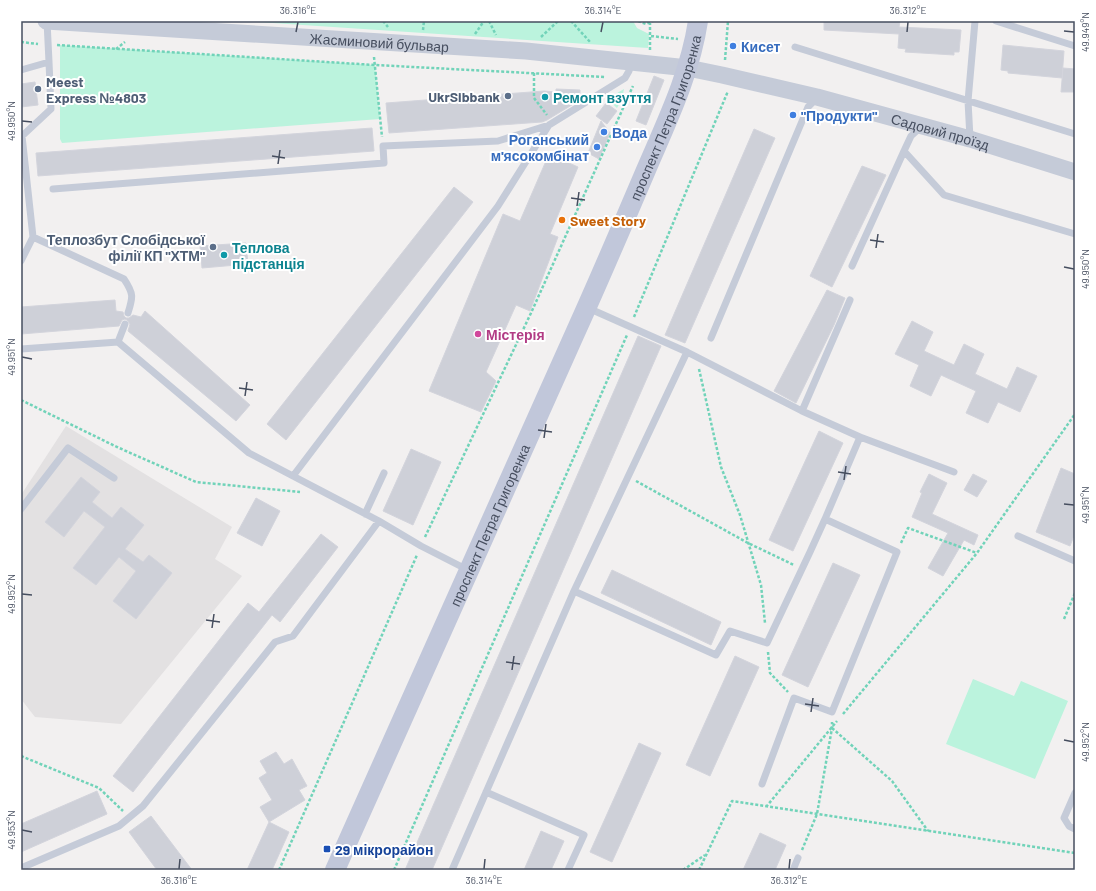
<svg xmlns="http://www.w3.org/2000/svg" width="1096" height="891" viewBox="0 0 1096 891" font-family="Barlow,sans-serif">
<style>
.education{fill:#e3e1e2}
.green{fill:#bbf3dd}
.building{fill:#ced0d8;stroke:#d3d4dc}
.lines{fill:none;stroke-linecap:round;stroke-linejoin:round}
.path{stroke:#71d3b9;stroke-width:2.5;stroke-dasharray:3 2;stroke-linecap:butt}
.service{stroke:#c5cbd8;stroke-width:7}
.tertiary{stroke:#c5cbd8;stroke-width:17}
.secondary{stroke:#c1c7da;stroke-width:20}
.ticks{fill:none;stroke:#464e5f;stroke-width:1.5}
.shop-dot{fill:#3f7fe0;stroke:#fff;stroke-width:1.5}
.service-dot{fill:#5c6f8a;stroke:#fff;stroke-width:1.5}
.culture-dot{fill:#0f9aa8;stroke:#fff;stroke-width:1.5}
.food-dot{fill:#e8710a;stroke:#fff;stroke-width:1.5}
.hotel-dot{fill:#d1479c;stroke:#fff;stroke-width:1.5}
.transit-dot{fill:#1a4fb4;stroke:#fff;stroke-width:1.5}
.labels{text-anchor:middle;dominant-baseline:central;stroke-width:4;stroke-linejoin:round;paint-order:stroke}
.street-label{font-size:14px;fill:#464e5f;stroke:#fff}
.shop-label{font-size:14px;font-weight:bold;fill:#366cbe;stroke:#fff;text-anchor:start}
.service-label{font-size:14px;font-weight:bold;fill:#4e5e75;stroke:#fff;text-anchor:end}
.culture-label{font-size:14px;font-weight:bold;fill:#0d838f;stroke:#fff;text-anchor:start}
.food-label{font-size:14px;font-weight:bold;fill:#c56008;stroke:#fff;text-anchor:start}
.hotel-label{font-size:14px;font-weight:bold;fill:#b23c85;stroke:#fff;text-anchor:start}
.transit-label{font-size:14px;font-weight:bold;fill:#164399;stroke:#fff;text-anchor:start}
.neatline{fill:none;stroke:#464e5f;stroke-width:1.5}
.ticks-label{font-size:10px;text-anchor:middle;fill:#464e5f}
</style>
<rect width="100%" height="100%" fill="#f2f0f0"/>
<path class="education" d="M66,426L232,527L215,559L242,576L121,724L35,717L21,699V495Z"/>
<path class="green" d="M241,21H633L637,28L649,34L648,48Z
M60,45L375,65L380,119L62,143L60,139Z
M624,89L622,99L617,108L607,99Z
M973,679L1014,696L1021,681L1068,701L1035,779L946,744Z"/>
<path class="building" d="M824,21H900L899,27L961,30L959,52H954V55L905,52L906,49L898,48L899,34L824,30Z
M1003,45L1064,51L1062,78L1008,73V71L1001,70Z
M1063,68L1075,69V92H1061Z
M654,76L664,80L646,125L636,121Z
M35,82L38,105L21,107V84Z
M556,89L580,90V100L547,120L542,122L389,133L386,103L544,91L556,92Z
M606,103L617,111L607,124L596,116Z
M601,121L610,133L599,159L588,153Z
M372,128L374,151L38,176L36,153Z
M754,129L775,138L685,343L665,335Z
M549,154L578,167L550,234L558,237L530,311L516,305L486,372L496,381L481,412L429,391L503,214L520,221Z
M862,166L886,175L832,287L810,276Z
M454,187L473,202L286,440L267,424Z
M246,243L248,264L202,268L200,246Z
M827,290L845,298L834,325L796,403L774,391Z
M115,300L116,311L123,312L124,316L126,318H129L133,315L141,317L145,311L250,405L236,421L128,331L130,324L127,320L125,319L122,320L119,326L21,334V307Z
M912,321L933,332L924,351L954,365L964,344L984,354L975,374L1007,389L1017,367L1037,376L1020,412L998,402L988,423L966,413L976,391L941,375L931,396L910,386L919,365L895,354Z
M638,336L661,346L432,870H405Z
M819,431L843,443L793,551L769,540Z
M411,449L441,462L413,525L383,511Z
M1061,468L1075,474V533L1070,546L1036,532Z
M929,474L947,483L932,514L978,535L974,545L964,540L943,576L928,568L948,533L912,517L922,493L920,492Z
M973,474L987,481L977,497L964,490Z
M81,477L100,492L92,502L112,518L121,507L144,525L125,549L143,562L149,555L172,573L136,619L113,601L136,571L119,557L96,585L73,568L105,527L84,511L64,537L45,522Z
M256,498L280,511L262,546L237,533Z
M321,534L338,547L280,622L272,615L133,792L113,776L248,603L259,612Z
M833,563L860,575L808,687L782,675Z
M612,570L721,622L711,645L601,593Z
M735,656L759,667L710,776L686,765Z
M639,743L661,753L612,862L590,852Z
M276,752L284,764L292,759L307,786L299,790L305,800L269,822L260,807L272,800L259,778L267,773L260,761Z
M97,791L107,814L21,852V824Z
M151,816L192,870H157L129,832Z
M269,822L289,832L272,870H247Z
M541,831L564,841L551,870H524Z
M760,833L786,845L775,870H743Z"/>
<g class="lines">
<path class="path" d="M383,21L388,27
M489,21L496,35
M571,21L591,43
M638,21L646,24L653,21
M423,30L424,21
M475,34L484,21
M651,36L678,39
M541,37L558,21
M21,42L38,44
M57,45L375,65L605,77
M116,49L125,42
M650,50V23
M374,57L382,137
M725,60L728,21
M534,73V98L547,115
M634,317L728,91
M699,369L721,467L740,515L761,585L765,623
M21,400L117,447L196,482L300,492
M636,481L748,543L794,565
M425,537L531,313L633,86
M901,543L908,528L977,553
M1064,619L1075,593
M768,652L770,673L788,692
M843,714L977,553L1075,414
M832,728L892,781L928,831
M21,756L99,788L123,811
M766,807L837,721
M802,850L817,814L832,728V722
M279,870L417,555
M394,870L627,335
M683,870L705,855
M699,870L732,801L1075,853"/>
<path class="service" d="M996,21L1075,46
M795,47L1075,134
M21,70L49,62L47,21
M921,127L911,136L904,151L944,195L1075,234
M21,137L51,109L49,62
M970,138L968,101L975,21
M53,189L384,163L383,146L498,141L549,125L625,78L629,71L632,62
M33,237L124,279C134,294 133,297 128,313
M21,261L33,237L22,136
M852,266L904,151
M588,308L687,352L802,411L860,437L825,519L897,552L832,712L794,698L762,784
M711,338L808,107L817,98
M118,342L249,453L379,521L421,546L468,570
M21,349L118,342L125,324
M802,411L850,300
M860,437L954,472
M293,476L498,206L549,125
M21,509L68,448L114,478
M365,514L384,473
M1018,536L1075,561
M574,591L716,655L730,631L767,643L810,552L825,519
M486,792L584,835L568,870
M1075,793L1064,818L1069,826L1075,829
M21,868L119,826L143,806L275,642L293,636L379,521
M452,870L574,591L687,352
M793,870L798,858"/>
<path class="tertiary" id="s1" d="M46,21L526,51L688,68L722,75L817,97L970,139L1075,172"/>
<path class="secondary" id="s2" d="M335,870C416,691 495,511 576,331C600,278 623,224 646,170C667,121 690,74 698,21"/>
</g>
<path class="ticks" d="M1064,31L1074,32M296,32L298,22M601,32L603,22M907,32L908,22M22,121L32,122M272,156L285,158M278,164L280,150M571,198L585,200M577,206L579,192M870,240L884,242M876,248L878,234M1064,267L1074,269M22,357L32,359M239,388L253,390M245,396L247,382M538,430L552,432M544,438L546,424M838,472L851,474M844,480L846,466M1064,504L1074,505M22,594L32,595M206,620L220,622M212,628L214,614M506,662L520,664M512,670L514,656M805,704L819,706M811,712L813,698M1064,740L1074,742M22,830L32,832M179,869L180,859M484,869L485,859M789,869L790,859"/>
<g class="shop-dot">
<circle cx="733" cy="46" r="4"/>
<circle cx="793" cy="115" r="4"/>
<circle cx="604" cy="132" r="4"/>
<circle cx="597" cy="147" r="4"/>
</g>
<g class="service-dot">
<circle cx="38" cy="89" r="4"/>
<circle cx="508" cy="96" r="4"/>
<circle cx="213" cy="247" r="4"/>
</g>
<g class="culture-dot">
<circle cx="545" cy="97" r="4"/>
<circle cx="224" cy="255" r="4"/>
</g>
<circle class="food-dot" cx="562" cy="220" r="4"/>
<circle class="hotel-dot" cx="478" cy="334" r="4"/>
<rect class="transit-dot" x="323" y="845" width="8" height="8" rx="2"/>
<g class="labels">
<g class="street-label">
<text stroke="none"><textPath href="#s1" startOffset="334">Жасминовий бульвар</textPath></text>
<text stroke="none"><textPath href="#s2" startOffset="822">проспект Петра Григоренка</textPath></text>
<text stroke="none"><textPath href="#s1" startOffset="904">Садовий проїзд</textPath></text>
<text stroke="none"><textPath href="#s2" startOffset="378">проспект Петра Григоренка</textPath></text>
</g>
<g class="shop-label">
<text x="741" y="46">Кисет</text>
<text x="801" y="115">"Продукти"</text>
<text x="612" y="132">Вода</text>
<text x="589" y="139" text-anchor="end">Роганський<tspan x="589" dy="16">м'ясокомбінат</tspan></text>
</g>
<g class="service-label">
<text x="46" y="81" text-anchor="start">Meest<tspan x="46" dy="16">Express №4803</tspan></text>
<text x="500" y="96">UkrSibbank</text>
<text x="205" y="239">Теплозбут Слобідської<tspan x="205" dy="16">філії КП "ХТМ"</tspan></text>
</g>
<g class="culture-label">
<text x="553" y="97">Ремонт взуття</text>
<text x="232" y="247">Теплова<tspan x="232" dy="16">підстанція</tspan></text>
</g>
<g class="food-label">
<text x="570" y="220">Sweet Story</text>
</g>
<g class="hotel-label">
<text x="486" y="334">Містерія</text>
</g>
<g class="transit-label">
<text x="335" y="849">29 мікрорайон</text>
</g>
</g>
<rect width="1096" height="891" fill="none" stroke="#ffffff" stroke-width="44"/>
<rect x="22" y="22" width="1052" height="847" class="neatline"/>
<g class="ticks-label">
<text x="298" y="14">36.316°E</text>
<text x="603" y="14">36.314°E</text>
<text x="908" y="14">36.312°E</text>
<text transform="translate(1085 32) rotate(-90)" y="4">49.949°N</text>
<text transform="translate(11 121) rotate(-90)" y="4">49.950°N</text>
<text transform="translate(1085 269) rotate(-90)" y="4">49.950°N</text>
<text transform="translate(11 357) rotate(-90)" y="4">49.951°N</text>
<text transform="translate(1085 505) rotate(-90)" y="4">49.951°N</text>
<text transform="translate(11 594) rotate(-90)" y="4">49.952°N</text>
<text transform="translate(1085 742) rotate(-90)" y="4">49.952°N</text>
<text transform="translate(11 830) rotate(-90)" y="4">49.953°N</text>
<text x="179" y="884">36.316°E</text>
<text x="484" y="884">36.314°E</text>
<text x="789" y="884">36.312°E</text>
</g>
</svg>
